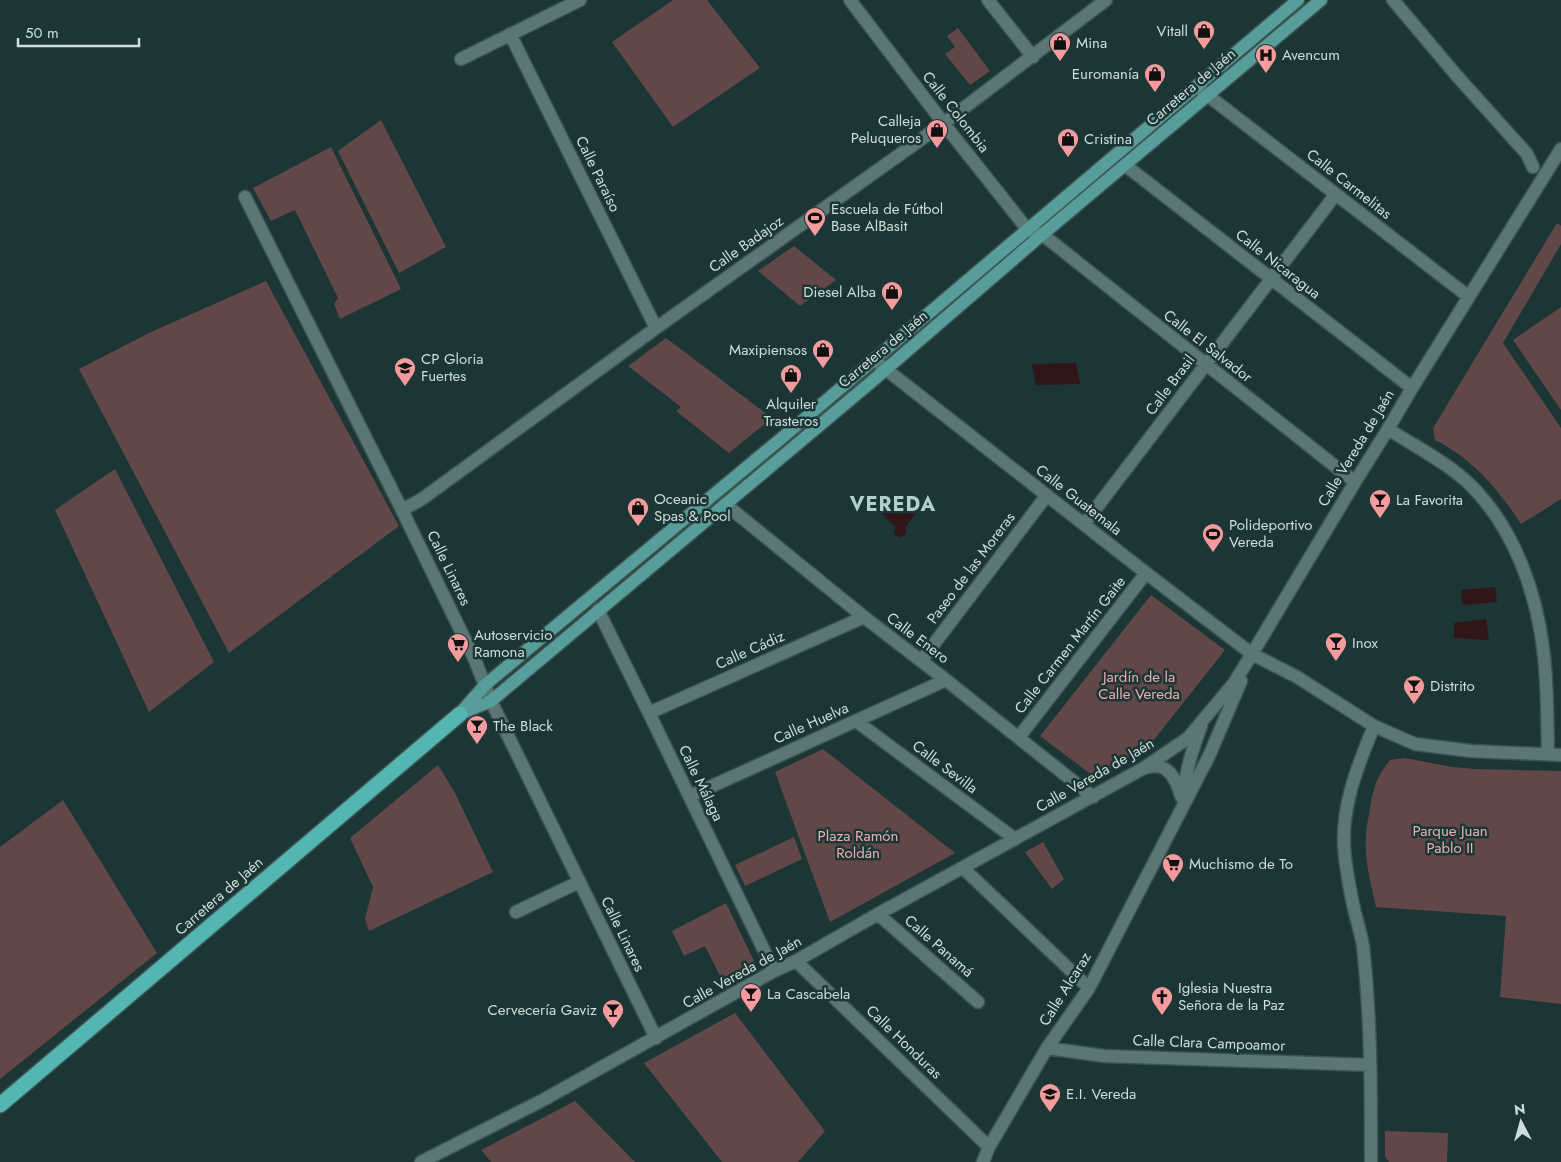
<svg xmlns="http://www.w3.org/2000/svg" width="1561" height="1162" viewBox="0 0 1561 1162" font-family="Jost,sans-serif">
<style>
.green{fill:#614747}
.water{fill:#301617}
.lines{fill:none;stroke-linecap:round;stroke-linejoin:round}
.minor-casing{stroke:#3c5351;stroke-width:15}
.major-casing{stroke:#3c5351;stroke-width:15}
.highway-casing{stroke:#3c5351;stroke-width:18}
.minor{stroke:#5b7775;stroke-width:12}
.major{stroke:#579d99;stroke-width:12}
.highway{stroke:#54b6b1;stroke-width:15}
.labels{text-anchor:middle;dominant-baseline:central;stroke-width:5;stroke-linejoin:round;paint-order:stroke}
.poi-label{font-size:15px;fill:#cedddb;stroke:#1c3635;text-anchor:start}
.street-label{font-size:15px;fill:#cedddb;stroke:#1c3635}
.park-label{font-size:15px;fill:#ecafb0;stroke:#1c3635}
.district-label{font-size:20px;font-weight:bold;letter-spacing:1px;fill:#b1cfcd;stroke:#1c3635}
</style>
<rect width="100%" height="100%" fill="#1c3635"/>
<path class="green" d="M673,0H707L760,68L673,127L612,42Z
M958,28L990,71L970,85L945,54L955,47L947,36Z
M381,120L446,247L399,273L338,151Z
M331,147L401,289L340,319L334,304L338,298L295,210L271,221L253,188Z
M1557,223L1561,226V244L1503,343L1561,428V499L1521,524C1497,488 1474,460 1435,440L1433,428Z
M794,246L836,280L800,306L758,271Z
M266,281L399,526L229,653L79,369L151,332Z
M1561,307V410L1513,340Z
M666,338L772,418L729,453L676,411L681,407L628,366Z
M115,469L214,662L149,712L55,510Z
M1151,595L1225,650L1153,741L1096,778L1040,736Z
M823,749L955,853L830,922L775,772Z
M1405,758L1452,767L1475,769L1561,771V1004L1500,997L1506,916L1376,907C1371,884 1364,859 1366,835C1366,826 1369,817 1370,809C1373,788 1377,776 1390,760Z
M438,765L454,791L493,872L369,931L365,919L373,887L350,838Z
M63,800L157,953L0,1079V847Z
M794,837L802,859L745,886L735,865Z
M1043,842L1064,879L1052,889L1025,852Z
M726,903L755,963L753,968L724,984L705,946L684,956L672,931Z
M735,1013L825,1131L798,1162H722L644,1063Z
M575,1101L635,1162H491L481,1150Z
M1385,1131L1448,1133L1447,1162H1389L1385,1157Z"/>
<path class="water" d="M1076,363L1080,384L1036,385L1032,364Z
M890,494L903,506H911L915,511V515L905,527L906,532L904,536L899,537L894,534L895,527L877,509Z
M1495,587L1497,602L1462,605L1461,590Z
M1486,619L1489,640L1454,638V623Z"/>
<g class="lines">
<g class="minor-casing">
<path id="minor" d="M850,0L951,133L1028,230L1043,235L1355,482
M988,0L1033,57
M1393,0L1457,76L1527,154L1533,167
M510,34L656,328
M461,59L580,0
M1197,87L1469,297
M1125,165L1412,388
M245,197L402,510L475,660L491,701L656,1038
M874,360L1146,573L1252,654L1297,677L1374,726L1415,744L1471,751L1561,755
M1388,429C1419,449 1453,465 1478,493C1516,535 1536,593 1543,648C1548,683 1547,719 1548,754
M725,504L864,617L946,680L1093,797
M402,510L422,499L656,328L944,123L1106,0
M1084,524L1336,194
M598,610L649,713L774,971
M921,661L1047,495
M649,713L864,617
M856,721L1015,839
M1019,737L1146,573
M1144,768C1148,767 1153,766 1156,766C1171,767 1178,785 1181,796
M690,796L946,680
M1183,799C1186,769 1191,754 1201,726
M963,868L1089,988
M516,912L579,882
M878,914L978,1002
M796,961L989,1147
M1047,1048L1104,1056L1370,1065
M421,1162L543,1100L774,971L796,961L878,914L1144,768L1188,738L1234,683L1252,654L1355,482L1388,429L1412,388L1561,149
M983,1162L989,1147L1047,1048L1089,988L1209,756L1241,681
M1371,1162C1371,1090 1371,1018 1363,946C1361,935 1358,924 1355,913C1351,895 1347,876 1345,857C1339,812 1357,767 1374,726"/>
</g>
<g class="major-casing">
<path id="major" d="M463,710L485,685L509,665L783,437L1298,0
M460,714L491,701L870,383L1038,238L1321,0"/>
</g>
<g class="highway-casing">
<path id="highway" d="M0,1105L460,714"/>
</g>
<use href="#minor" class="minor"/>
<use href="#major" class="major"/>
<use href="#highway" class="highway"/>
</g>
<defs>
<g id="shop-pin" transform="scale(1.125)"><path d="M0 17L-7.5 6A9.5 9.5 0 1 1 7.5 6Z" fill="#f59b9d" stroke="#1c3635"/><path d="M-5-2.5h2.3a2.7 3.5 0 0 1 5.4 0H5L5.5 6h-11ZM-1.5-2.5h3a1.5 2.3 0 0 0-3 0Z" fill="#111"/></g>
<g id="hospital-pin" transform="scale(1.125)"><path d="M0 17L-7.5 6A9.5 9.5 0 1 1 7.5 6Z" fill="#f59b9d" stroke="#1c3635"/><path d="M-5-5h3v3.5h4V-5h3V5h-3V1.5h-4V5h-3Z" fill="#111"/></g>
<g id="stadium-pin" transform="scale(1.125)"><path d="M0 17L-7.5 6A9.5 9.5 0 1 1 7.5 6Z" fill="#f59b9d" stroke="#1c3635"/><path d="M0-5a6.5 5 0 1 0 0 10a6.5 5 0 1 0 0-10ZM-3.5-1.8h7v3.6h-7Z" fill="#111"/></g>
<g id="school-pin" transform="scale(1.125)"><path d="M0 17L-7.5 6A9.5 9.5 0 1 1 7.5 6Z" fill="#f59b9d" stroke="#1c3635"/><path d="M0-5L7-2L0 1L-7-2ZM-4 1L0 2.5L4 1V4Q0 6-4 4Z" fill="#111"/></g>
<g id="bar-pin" transform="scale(1.125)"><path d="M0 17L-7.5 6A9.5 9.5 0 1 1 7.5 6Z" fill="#f59b9d" stroke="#1c3635"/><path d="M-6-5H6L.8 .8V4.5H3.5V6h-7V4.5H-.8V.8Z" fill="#111"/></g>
<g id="supermarket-pin" transform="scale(1.125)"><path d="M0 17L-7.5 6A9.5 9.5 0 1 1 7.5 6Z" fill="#f59b9d" stroke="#1c3635"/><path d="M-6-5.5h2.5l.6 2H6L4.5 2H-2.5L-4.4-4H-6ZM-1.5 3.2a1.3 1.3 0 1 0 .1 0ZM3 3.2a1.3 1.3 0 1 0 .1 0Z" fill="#111"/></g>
<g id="church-pin" transform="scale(1.125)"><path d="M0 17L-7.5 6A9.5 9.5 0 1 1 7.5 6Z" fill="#f59b9d" stroke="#1c3635"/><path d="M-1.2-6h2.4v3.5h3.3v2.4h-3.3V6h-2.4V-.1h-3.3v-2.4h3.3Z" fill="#111"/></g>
</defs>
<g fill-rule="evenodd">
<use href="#shop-pin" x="1204" y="31"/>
<use href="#shop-pin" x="1060" y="43"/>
<use href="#hospital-pin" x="1266" y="55"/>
<use href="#shop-pin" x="1155" y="74"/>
<use href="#shop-pin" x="937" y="130"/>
<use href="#shop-pin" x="1068" y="139"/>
<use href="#stadium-pin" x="815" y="218"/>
<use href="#shop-pin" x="892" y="292"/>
<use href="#shop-pin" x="823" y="350"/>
<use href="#school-pin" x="405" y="368"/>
<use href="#shop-pin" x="791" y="375"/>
<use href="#bar-pin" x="1380" y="500"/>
<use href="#shop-pin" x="638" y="508"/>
<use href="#stadium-pin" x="1213" y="534"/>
<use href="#bar-pin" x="1336" y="643"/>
<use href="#supermarket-pin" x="458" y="644"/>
<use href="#bar-pin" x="1414" y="686"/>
<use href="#bar-pin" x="477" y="726"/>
<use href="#supermarket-pin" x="1173" y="864"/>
<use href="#bar-pin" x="751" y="994"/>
<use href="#church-pin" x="1162" y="997"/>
<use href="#bar-pin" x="613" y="1010"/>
<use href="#school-pin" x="1050" y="1094"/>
</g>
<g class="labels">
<g class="poi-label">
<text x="1188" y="31" text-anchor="end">Vitall</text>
<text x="1076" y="43">Mina</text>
<text x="1282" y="55">Avencum</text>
<text x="1139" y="74" text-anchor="end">Euromanía</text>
<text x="921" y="121" text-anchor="end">Calleja<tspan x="921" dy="17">Peluqueros</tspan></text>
<text x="1084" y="139">Cristina</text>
<text x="831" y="209">Escuela de Fútbol<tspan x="831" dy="17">Base AlBasit</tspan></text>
<text x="876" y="292" text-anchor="end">Diesel Alba</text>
<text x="807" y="350" text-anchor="end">Maxipiensos</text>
<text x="421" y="359">CP Gloria<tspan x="421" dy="17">Fuertes</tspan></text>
<text x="791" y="404" text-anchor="middle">Alquiler<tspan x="791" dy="17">Trasteros</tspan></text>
<text x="654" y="499">Oceanic<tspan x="654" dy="17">Spas &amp; Pool</tspan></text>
<text x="1396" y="500">La Favorita</text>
<text x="1229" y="525">Polideportivo<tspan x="1229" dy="17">Vereda</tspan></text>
<text x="474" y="635">Autoservicio<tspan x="474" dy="17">Ramona</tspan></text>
<text x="1352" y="643">Inox</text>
<text x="1430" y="686">Distrito</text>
<text x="493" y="726">The Black</text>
<text x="1189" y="864">Muchismo de To</text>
<text x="1178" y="988">Iglesia Nuestra<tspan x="1178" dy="17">Señora de la Paz</tspan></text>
<text x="767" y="994">La Cascabela</text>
<text x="597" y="1010" text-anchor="end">Cervecería Gaviz</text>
<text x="1066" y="1094">E.I. Vereda</text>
</g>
<g class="street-label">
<text transform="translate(1191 87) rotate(-40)">Carretera de Jaén</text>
<text transform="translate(956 112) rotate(52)">Calle Colombia</text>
<text transform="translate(598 174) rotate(64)">Calle Paraíso</text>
<text transform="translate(1349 184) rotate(38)">Calle Carmelitas</text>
<text transform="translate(746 244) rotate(-35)">Calle Badajoz</text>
<text transform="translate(1278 264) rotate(38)">Calle Nicaragua</text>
<text transform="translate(1208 346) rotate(38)">Calle El Salvador</text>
<text transform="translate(883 349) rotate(-40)">Carretera de Jaén</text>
<text transform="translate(1170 385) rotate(-53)">Calle Brasil</text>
<text transform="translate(1356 448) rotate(-59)">Calle Vereda de Jaén</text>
<text transform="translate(1079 500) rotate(38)">Calle Guatemala</text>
<text transform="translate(449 568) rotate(64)">Calle Linares</text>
<text transform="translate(971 568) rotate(-53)">Paseo de las Moreras</text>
<text transform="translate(918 638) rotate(37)">Calle Enero</text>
<text transform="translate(1070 645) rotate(-52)">Calle Carmen Martín Gaite</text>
<text transform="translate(750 650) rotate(-24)">Calle Cádiz</text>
<text transform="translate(811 723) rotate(-24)">Calle Huelva</text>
<text transform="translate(945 767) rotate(37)">Calle Sevilla</text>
<text transform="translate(1095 775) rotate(-30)">Calle Vereda de Jaén</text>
<text transform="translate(701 783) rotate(64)">Calle Málaga</text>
<text transform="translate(219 896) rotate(-41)">Carretera de Jaén</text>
<text transform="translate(623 934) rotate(64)">Calle Linares</text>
<text transform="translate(939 946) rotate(41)">Calle Panamá</text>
<text transform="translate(742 972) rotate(-29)">Calle Vereda de Jaén</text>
<text transform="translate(1065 989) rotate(-58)">Calle Alcaraz</text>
<text transform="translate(904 1042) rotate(44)">Calle Honduras</text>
<text transform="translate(1209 1043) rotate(2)">Calle Clara Campoamor</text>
</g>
<g class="park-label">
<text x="1139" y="677">Jardín de la<tspan x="1139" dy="17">Calle Vereda</tspan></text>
<text x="1450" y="831">Parque Juan<tspan x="1450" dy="17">Pablo II</tspan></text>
<text x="858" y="836">Plaza Ramón<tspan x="858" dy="17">Roldán</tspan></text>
</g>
<g class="district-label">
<text x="893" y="504">VEREDA</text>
</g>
</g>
<g transform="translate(1521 1122) rotate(354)" stroke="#1c3635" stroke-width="4" paint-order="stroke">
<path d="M0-4L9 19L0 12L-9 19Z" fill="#cedddb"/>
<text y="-8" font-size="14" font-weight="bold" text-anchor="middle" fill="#cedddb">N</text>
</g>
<path d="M18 38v8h121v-8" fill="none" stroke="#cedddb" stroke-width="2.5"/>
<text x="25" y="38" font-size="15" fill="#cedddb" stroke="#1c3635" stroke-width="4" paint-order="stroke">50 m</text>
</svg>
